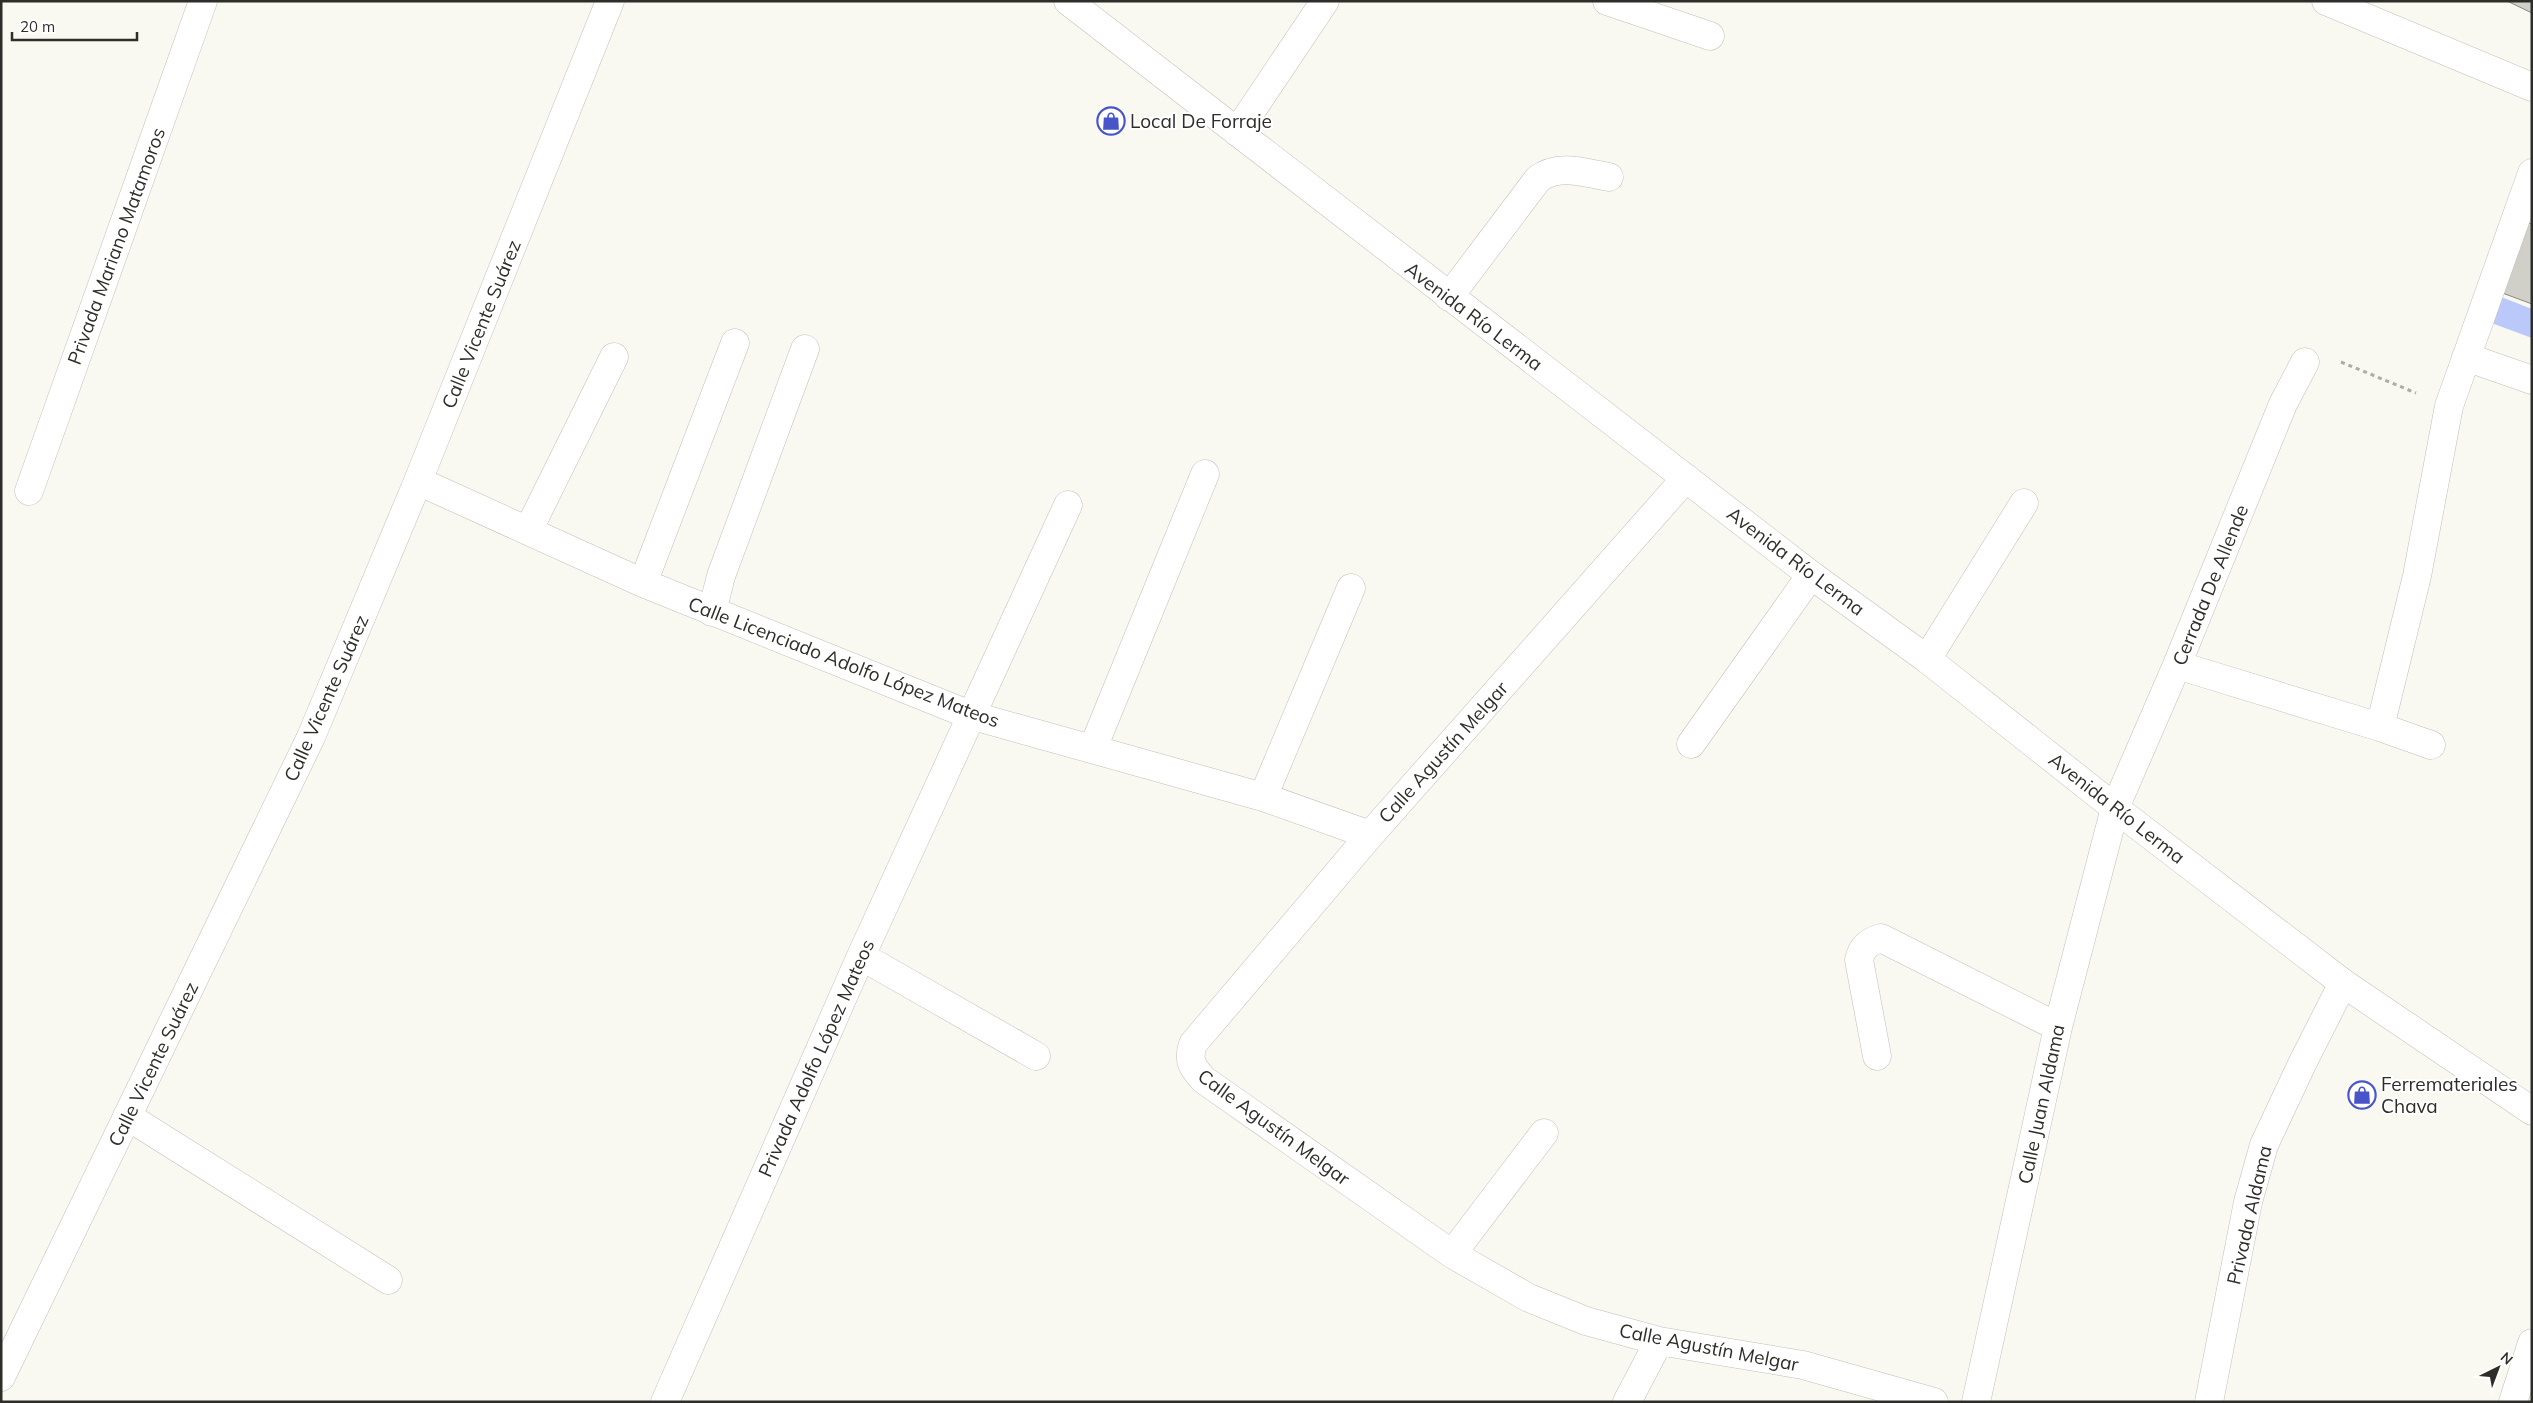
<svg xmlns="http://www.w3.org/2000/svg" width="2533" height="1403" viewBox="0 0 2533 1403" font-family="Mulish,sans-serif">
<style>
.green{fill:#bbc8fa}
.building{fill:#d0d0c8;stroke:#898982}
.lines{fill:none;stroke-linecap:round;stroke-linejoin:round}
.minor-casing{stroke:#c0bfb8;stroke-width:29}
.major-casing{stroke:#c0bfb8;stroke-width:29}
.path{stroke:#acaba5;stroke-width:3;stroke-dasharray:4 4;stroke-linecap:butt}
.minor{stroke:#fff;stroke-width:28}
.major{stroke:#fff;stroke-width:28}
.labels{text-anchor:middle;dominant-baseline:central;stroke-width:4;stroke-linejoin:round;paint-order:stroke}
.poi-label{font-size:19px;fill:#2d2d2a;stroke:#fff;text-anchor:start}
.street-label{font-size:19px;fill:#2d2d2a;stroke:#fff}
</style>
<rect width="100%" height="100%" fill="#faf9f1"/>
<path class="green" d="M2496,295L2532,309V338L2486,321Z"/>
<path class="building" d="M2507,1H2532V13Z
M2523,221L2532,224V304L2497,291Z"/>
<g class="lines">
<g class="minor-casing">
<path id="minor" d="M1607,1L1710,36
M2326,1L2532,87
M1237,132L1325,1
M1449,297L1538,179C1559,163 1585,173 1609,177
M2466,357L2532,380
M1686,478L1370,835L1193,1044C1187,1061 1193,1068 1204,1080L1452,1254L1529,1298L1586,1321L1659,1341L1803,1365L1934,1402
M418,481L643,583L970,715L1263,797L1370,835
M29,491L203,1
M528,531L614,357
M643,583L735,343
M712,612L721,576L805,349
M1927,659L2024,503
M2177,665L2380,727L2431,745
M2380,727L2417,576L2449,406L2532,173
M1691,744L1811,575
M1093,748L1205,474
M1263,797L1351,588
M861,956L1036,1056
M1877,1056L1859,960C1862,947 1868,942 1881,938L2058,1027
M127,1116L388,1280
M1452,1254L1544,1133
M1,1377L311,737L418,481L610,1
M665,1402L861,956L1068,505
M1627,1402L1659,1341
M1976,1402L2058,1027L2115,808L2177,665L2283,404L2305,362
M2209,1402L2248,1202L2264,1145L2302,1064L2343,983
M2513,1402L2532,1343"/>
</g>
<g class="major-casing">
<path id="major" d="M1068,1L1811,575L1927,659L2115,808L2343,983L2532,1111"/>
</g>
<path class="path" d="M2341,362L2416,393"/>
<use href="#minor" class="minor"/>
<use href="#major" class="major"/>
</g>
<defs>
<g id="shop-ring" transform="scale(1.4375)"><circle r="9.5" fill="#fff" stroke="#4854c9" stroke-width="1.5"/><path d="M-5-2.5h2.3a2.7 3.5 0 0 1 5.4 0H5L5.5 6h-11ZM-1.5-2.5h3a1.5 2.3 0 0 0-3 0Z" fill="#4854c9"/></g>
</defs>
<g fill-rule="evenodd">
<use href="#shop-ring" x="1111" y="121"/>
<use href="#shop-ring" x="2362" y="1095"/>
</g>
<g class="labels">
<g class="poi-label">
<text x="1130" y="121">Local De Forraje</text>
<text x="2381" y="1084">Ferremateriales<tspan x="2381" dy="22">Chava</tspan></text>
</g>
<g class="street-label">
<text transform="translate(116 246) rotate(-70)">Privada Mariano Matamoros</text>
<text transform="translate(1474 316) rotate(37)">Avenida Río Lerma</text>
<text transform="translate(481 324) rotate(-68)">Calle Vicente Suárez</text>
<text transform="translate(1796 561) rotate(37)">Avenida Río Lerma</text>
<text transform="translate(2210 585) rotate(-68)">Cerrada De Allende</text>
<text transform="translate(844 662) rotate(21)">Calle Licenciado Adolfo López Mateos</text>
<text transform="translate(326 698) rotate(-66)">Calle Vicente Suárez</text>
<text transform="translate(1443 752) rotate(-48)">Calle Agustín Melgar</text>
<text transform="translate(2117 808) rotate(38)">Avenida Río Lerma</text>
<text transform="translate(816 1058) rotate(-66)">Privada Adolfo López Mateos</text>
<text transform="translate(153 1064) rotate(-64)">Calle Vicente Suárez</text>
<text transform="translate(2041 1104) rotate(-78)">Calle Juan Aldama</text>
<text transform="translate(1274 1127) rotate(36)">Calle Agustín Melgar</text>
<text transform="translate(2249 1215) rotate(-77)">Privada Aldama</text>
<text transform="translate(1709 1347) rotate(11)">Calle Agustín Melgar</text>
</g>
</g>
<rect width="2533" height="1403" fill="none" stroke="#2d2d2a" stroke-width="5"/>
<g transform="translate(2498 1368) rotate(42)" stroke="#ffffff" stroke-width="4" paint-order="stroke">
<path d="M0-4L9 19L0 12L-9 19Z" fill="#2d2d2a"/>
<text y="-8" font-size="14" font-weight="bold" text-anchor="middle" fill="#2d2d2a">N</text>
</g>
<path d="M12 32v8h125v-8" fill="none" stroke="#2d2d2a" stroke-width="2.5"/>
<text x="20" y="32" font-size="15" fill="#2d2d2a" stroke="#ffffff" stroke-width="4" paint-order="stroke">20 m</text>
</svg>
